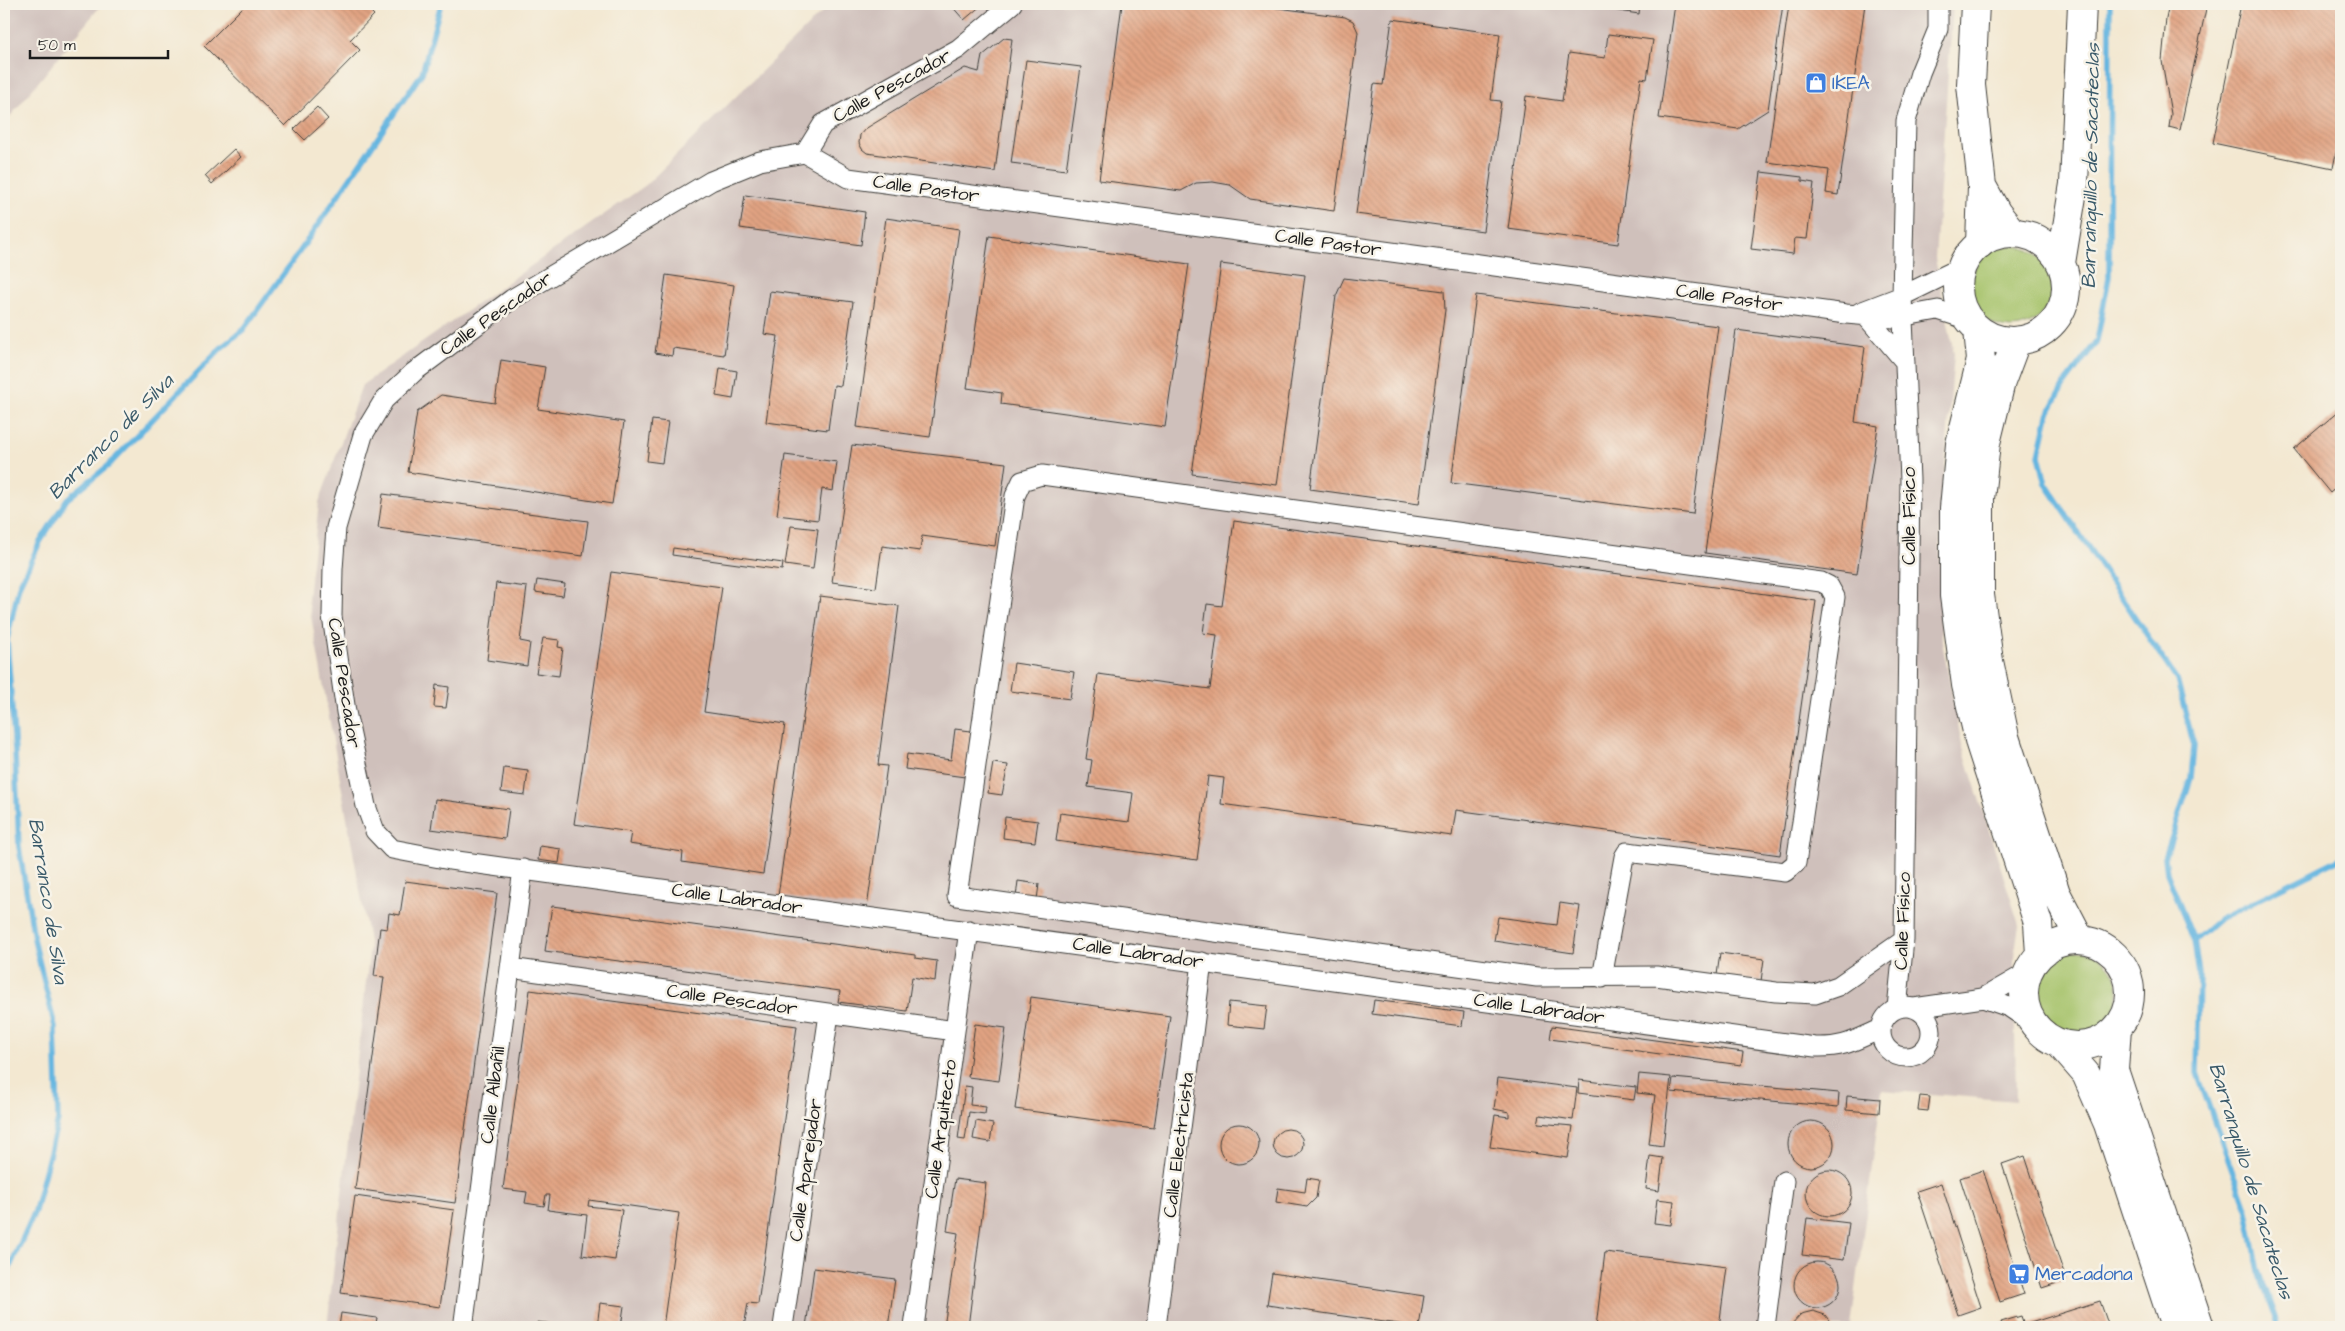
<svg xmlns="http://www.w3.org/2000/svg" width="2345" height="1331" viewBox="0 0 2345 1331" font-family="'Architects Daughter',sans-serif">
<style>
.industrial{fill:#cfc0bb}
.green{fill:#a5c269;stroke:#606f42}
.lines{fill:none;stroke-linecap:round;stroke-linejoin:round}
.stream{stroke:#66b6e0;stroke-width:5.5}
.building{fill:url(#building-back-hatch)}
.street-casing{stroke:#3c3b37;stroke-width:21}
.secondary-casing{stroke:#3c3b37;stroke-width:30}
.highway-casing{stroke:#3c3b37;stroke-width:30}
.street{stroke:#fff;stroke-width:19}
.secondary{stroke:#fff;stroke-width:28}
.highway{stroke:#fff;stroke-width:28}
.labels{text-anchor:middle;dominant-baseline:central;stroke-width:5;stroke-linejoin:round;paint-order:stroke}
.shop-label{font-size:19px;fill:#366cbe;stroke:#f7f3e8;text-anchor:start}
.street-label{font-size:19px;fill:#1c1c1c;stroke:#f7f3e8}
.water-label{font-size:20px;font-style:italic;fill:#3a5a6a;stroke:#f7f3e8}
</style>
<defs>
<pattern id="building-back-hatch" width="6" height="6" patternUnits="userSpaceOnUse" patternTransform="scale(1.25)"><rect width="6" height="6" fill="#e1a382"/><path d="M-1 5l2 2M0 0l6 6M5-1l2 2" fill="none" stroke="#c08c70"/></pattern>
</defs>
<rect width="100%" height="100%" fill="#f7f3e8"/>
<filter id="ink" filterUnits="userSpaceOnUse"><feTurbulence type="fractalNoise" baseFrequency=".02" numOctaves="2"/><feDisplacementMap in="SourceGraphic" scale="10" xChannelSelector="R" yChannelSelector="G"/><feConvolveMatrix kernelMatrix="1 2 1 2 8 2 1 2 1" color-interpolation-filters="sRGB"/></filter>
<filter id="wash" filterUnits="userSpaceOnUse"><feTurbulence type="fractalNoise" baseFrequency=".0096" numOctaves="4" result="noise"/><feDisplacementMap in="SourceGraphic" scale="20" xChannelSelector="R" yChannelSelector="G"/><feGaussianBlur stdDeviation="1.12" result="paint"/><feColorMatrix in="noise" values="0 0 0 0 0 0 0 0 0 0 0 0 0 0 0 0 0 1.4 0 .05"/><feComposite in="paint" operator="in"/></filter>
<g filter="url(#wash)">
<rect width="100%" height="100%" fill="#f3e8d1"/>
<path class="industrial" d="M4,4H102L4,124Z
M830,4H1953L1935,258L1954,354L1940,526L1942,642L1962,745L2019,925L2014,957L2016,1101L1882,1090L1851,1327H327L370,947L308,599L319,502L362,385L646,185Z"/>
<path class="green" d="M1970 287a41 41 0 1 1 82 0a41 41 0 1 1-82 0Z
M2036 992a41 41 0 1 1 82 0a41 41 0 1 1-82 0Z"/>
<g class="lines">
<path class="stream" d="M2110,4L2109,277L2097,341L2064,385L2048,415L2039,455L2046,484L2177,680L2194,746L2191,778L2165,858L2167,873L2194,941L2199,974L2197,1073L2247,1211L2259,1271L2279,1327
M2194,941L2219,919L2341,858
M4,1280L35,1211L58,1120L55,1027L35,944L19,847L15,751L7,640L19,586L40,542L67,499L108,466L221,348L243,330L300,251L422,73L441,4"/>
</g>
<g id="blocks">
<path class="building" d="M246,4H363L374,15L350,40L360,50L285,126L204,46Z
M950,4H983L964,20Z
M1122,4H1249L1345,17L1353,21L1358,32L1334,211L1250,199L1230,185L1213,182L1196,183L1181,191L1099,180Z
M1573,4H1640L1639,14Z
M1675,4H1783L1768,110L1738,129L1659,118Z
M1789,4H1865L1838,195L1826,193L1829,170L1767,162Z
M2169,4H2207L2180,130L2169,127L2171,114L2162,61L2166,18Z
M2241,4H2341V128L2333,168L2213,143Z
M1392,19L1500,34L1491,100L1501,101L1483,231L1356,214L1374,84L1383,85Z
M1608,34L1653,40L1647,79L1641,78L1618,244L1508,229L1526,96L1562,101L1569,53L1605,58Z
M1004,38L1012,39L995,172L867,153L862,149L859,143L860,135L865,129L965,68L979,72L982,56Z
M1026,60L1081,67L1066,170L1011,163Z
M317,107L328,119L305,140L294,129Z
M234,149L241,157L212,184L205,176Z
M1761,172L1802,177V181L1814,183L1807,239L1795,238L1793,254L1751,249Z
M745,195L865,212L861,245L740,228Z
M886,218L959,229L930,437L857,427Z
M989,236L1189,264L1165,427L1001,404L1002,393L967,388Z
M1221,264L1305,275L1277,485L1192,474Z
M666,275L734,285L724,355L673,348L672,356L655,353Z
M1344,278L1444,291L1445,310L1419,504L1310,489L1336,296Z
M770,291L853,302L841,386L834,385L828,430L766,422L778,336L764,334Z
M1476,295L1718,326L1693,514L1451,483Z
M1736,330L1865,347L1855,422L1878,426L1857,574L1705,553Z
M501,360L545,367L538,409L624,422L612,504L408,472L417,412L441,395L495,403Z
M720,368L737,371L733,399L716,396Z
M2341,409V483L2330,493L2294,449Z
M652,420L668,422L662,463L647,461Z
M852,445L1006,463L995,546L922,536L920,551L882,546L876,588L832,582Z
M785,455L837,462L833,491L822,489L818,520L777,515Z
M383,494L588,521L583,556L378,528Z
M1234,521L1816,601L1780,855L1456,810L1452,836L1221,804L1224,778L1208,776L1197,860L1056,841L1060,813L1129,822L1133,793L1088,787L1092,760L1086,759L1098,674L1210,689L1217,635L1203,633L1207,604L1222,606Z
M791,526L818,529L813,569L785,565Z
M673,548L783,563L782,570L672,555Z
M611,572L722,587L704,712L785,724L763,874L682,862L683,852L629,844L631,832L574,824Z
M537,580L565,584L563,596L535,592Z
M496,583L527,587L520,641L530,643L527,666L487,660Z
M820,596L899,606L878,765L887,766L867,908L778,896Z
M543,638L559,640L558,647L563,648L559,676L536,673Z
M1014,663L1074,672L1070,699L1010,691Z
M436,685L449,687L446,708L434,707Z
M955,729L971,731L965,777L905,769L907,754L951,760Z
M993,763L1008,765L1002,795L988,793Z
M504,768L528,771L525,795L501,792Z
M435,799L509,809L505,839L431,829Z
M1005,817L1038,821L1035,842L1003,838Z
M540,846L561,849L559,863L538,860Z
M405,881L497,893L455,1203L355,1189L384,977L374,976L380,928L387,929L389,913L400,915Z
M1018,881L1039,884L1037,900L1016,897Z
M1560,903L1580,906L1573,953L1494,941L1498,917L1557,925Z
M552,906L915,955V958L937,961L935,981L912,977L907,1011L838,1002L840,991L545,951Z
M1720,953L1764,959L1761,981L1717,975Z
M530,990L797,1026L758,1304L748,1303L744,1327H663L679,1213L589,1200L588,1206L622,1210L615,1260L582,1255L587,1215L548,1210L550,1195H546L544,1206L525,1203L527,1192L503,1189Z
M1031,997L1170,1016L1154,1128L1015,1109Z
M1374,1000L1464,1012L1462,1026L1372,1014Z
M1229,1002L1267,1006L1264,1029L1227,1025Z
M975,1024L1006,1028L999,1081L968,1077Z
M1552,1026L1743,1052L1741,1065L1550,1039Z
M1639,1074L1671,1077L1663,1146L1649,1144L1655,1095L1637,1093Z
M1498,1078L1577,1088L1573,1120L1540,1115L1538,1123L1573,1126L1568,1158L1490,1147L1495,1115L1509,1117V1112L1494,1109Z
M1673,1078L1839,1093L1838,1107L1671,1092Z
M1579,1080L1636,1087L1634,1100L1578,1093Z
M965,1086L972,1087L970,1105L986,1107L985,1114L969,1112L965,1140L958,1139Z
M1847,1096L1880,1099L1879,1113L1846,1110Z
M1920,1096L1930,1097L1928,1111L1918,1110Z
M1788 1144a23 23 0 1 1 46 0a23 23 0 1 1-46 0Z
M976,1121L993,1124L990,1142L973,1139Z
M1219 1144a20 20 0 1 1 40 0a20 20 0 1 1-40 0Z
M1273 1144a15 15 0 1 1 30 0a15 15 0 1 1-30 0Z
M1650,1156L1663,1158L1659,1191L1646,1189Z
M2025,1156L2066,1280L2042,1288L2002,1164Z
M1806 1193a23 23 0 1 1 46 0a23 23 0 1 1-46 0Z
M1983,1170L2024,1294L2000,1302L1960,1178Z
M1307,1178L1319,1180L1316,1198L1307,1207L1276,1202L1278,1188L1305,1192Z
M955,1179L986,1183L968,1327H944L958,1233L947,1231Z
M1941,1183L1981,1307L1958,1315L1917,1191Z
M355,1196L454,1210L440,1307L341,1293Z
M1657,1199L1674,1201L1671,1225L1654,1223Z
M1807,1218L1849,1223L1844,1260L1802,1255Z
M1605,1252L1727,1267L1719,1327H1596Z
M1794 1285a23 23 0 1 1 46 0a23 23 0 1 1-46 0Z
M814,1268L895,1279L888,1327H806Z
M1272,1273L1424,1296L1419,1327L1267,1305Z
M2100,1301L2109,1327H2003L2001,1322L2021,1316L2024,1325Z
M600,1303L624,1306L621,1327H597Z
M1813,1311L1825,1315L1834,1327H1789L1801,1314Z
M341,1313L377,1318L375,1327H339Z
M537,1322L566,1325V1327H537Z"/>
</g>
</g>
<g filter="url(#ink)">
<use href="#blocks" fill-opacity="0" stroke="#3c3b37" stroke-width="1"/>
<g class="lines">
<g class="street-casing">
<path id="street" d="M1012,4L958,49L823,124L805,153L760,161L711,181L512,299L414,372L384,400L363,435L336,528L333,569L332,616L346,712L366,806L375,831L392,849L450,860L1815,1047C1845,1048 1855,1040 1881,1029
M805,153L848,178L1846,314L1894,318L1938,310L1969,320
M1860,312L1902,296L1962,267
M1865,315L1905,362
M510,968L955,1031
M1602,978L1624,857L1627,852L1785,872L1796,863L1835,597L1829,586L1821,582L1042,475L1022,481L1015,496L957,896L1537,977L1656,976L1776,992L1815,994L1838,986L1904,940
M1983,998L2009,1007L2034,1024
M1881 1032a25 25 0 1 1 50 0a25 25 0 1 1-50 0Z
M1897,1008L1904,940L1910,480L1902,296L1906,121L1920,73L1938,29V4
M1914,1008L1983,998L2028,972
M466,1327L464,1321L523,869
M783,1327L829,1014
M914,1327L969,930
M1156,1327L1202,962
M1765,1327L1784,1181"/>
</g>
<g class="secondary-casing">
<path id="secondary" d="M1958 287a54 54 0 1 1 108 0a54 54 0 1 1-108 0Z
M2061,263L2074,184L2082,4
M1978,330L1981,360L1960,444L1954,508V596L1966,685L1980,744L2038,923L2040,954
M2016,342L2001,382L1986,443L1980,499V595L1989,661L2005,737L2056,893L2080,939
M2024 993a53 53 0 1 1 106 0a53 53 0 1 1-106 0Z
M2117,1028L2114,1070L2200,1327
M2059,1043L2086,1074L2108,1124L2175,1327"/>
</g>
<g class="highway-casing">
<path id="highway" d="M1975,4L1971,85L1982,186L1980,244
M1982,186L1997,213L2013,233"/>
</g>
<use href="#street" class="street"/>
<use href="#secondary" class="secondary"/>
<use href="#highway" class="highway"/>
</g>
</g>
<defs>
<g id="shop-square" transform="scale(1.125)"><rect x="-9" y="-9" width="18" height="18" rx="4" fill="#3f7fe0" stroke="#f7f3e8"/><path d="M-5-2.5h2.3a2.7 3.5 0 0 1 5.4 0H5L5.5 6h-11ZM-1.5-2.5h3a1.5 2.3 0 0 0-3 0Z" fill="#fff"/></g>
<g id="supermarket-square" transform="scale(1.125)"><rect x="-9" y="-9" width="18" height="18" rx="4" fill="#3f7fe0" stroke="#f7f3e8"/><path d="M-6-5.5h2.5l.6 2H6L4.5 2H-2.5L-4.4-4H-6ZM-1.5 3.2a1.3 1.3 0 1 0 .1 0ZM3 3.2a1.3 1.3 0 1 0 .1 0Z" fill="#fff"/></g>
</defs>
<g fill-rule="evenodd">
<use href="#shop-square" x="1816" y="83"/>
<use href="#supermarket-square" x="2019" y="1274"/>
</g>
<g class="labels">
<g class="shop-label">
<text x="1832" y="83">IKEA</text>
<text x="2035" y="1274">Mercadona</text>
</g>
<g class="street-label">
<text transform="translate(892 86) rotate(-29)">Calle Pescador</text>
<text transform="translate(926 189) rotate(8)">Calle Pastor</text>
<text transform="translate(1328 243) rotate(8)">Calle Pastor</text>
<text transform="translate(1729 298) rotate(8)">Calle Pastor</text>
<text transform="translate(496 314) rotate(-35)">Calle Pescador</text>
<text transform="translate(1909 516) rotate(-90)">Calle Físico</text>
<text transform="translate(344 683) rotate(81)">Calle Pescador</text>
<text transform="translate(737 899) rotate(8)">Calle Labrador</text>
<text transform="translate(1903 921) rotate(-88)">Calle Físico</text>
<text transform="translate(1138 953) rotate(8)">Calle Labrador</text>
<text transform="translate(732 1000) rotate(8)">Calle Pescador</text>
<text transform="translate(1539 1009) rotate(8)">Calle Labrador</text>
<text transform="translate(493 1095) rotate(-83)">Calle Albañil</text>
<text transform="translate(941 1129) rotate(-82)">Calle Arquitecto</text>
<text transform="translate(1179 1145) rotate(-83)">Calle Electricista</text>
<text transform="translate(806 1170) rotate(-82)">Calle Aparejador</text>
</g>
<g class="water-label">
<text transform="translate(2091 166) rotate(-89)">Barranquillo de Sacateclas</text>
<text transform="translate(111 437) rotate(-45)">Barranco de Silva</text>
<text transform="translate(48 901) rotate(81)">Barranco de Silva</text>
<text transform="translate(2251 1181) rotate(73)">Barranquillo de Sacateclas</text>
</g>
</g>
<rect width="2345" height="1331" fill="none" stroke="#f7f3e8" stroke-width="20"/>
<path d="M30 50v8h138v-8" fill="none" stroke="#1c1c1c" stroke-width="2.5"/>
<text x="38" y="50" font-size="15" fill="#1c1c1c" stroke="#f7f3e8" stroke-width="4" paint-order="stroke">50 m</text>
</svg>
